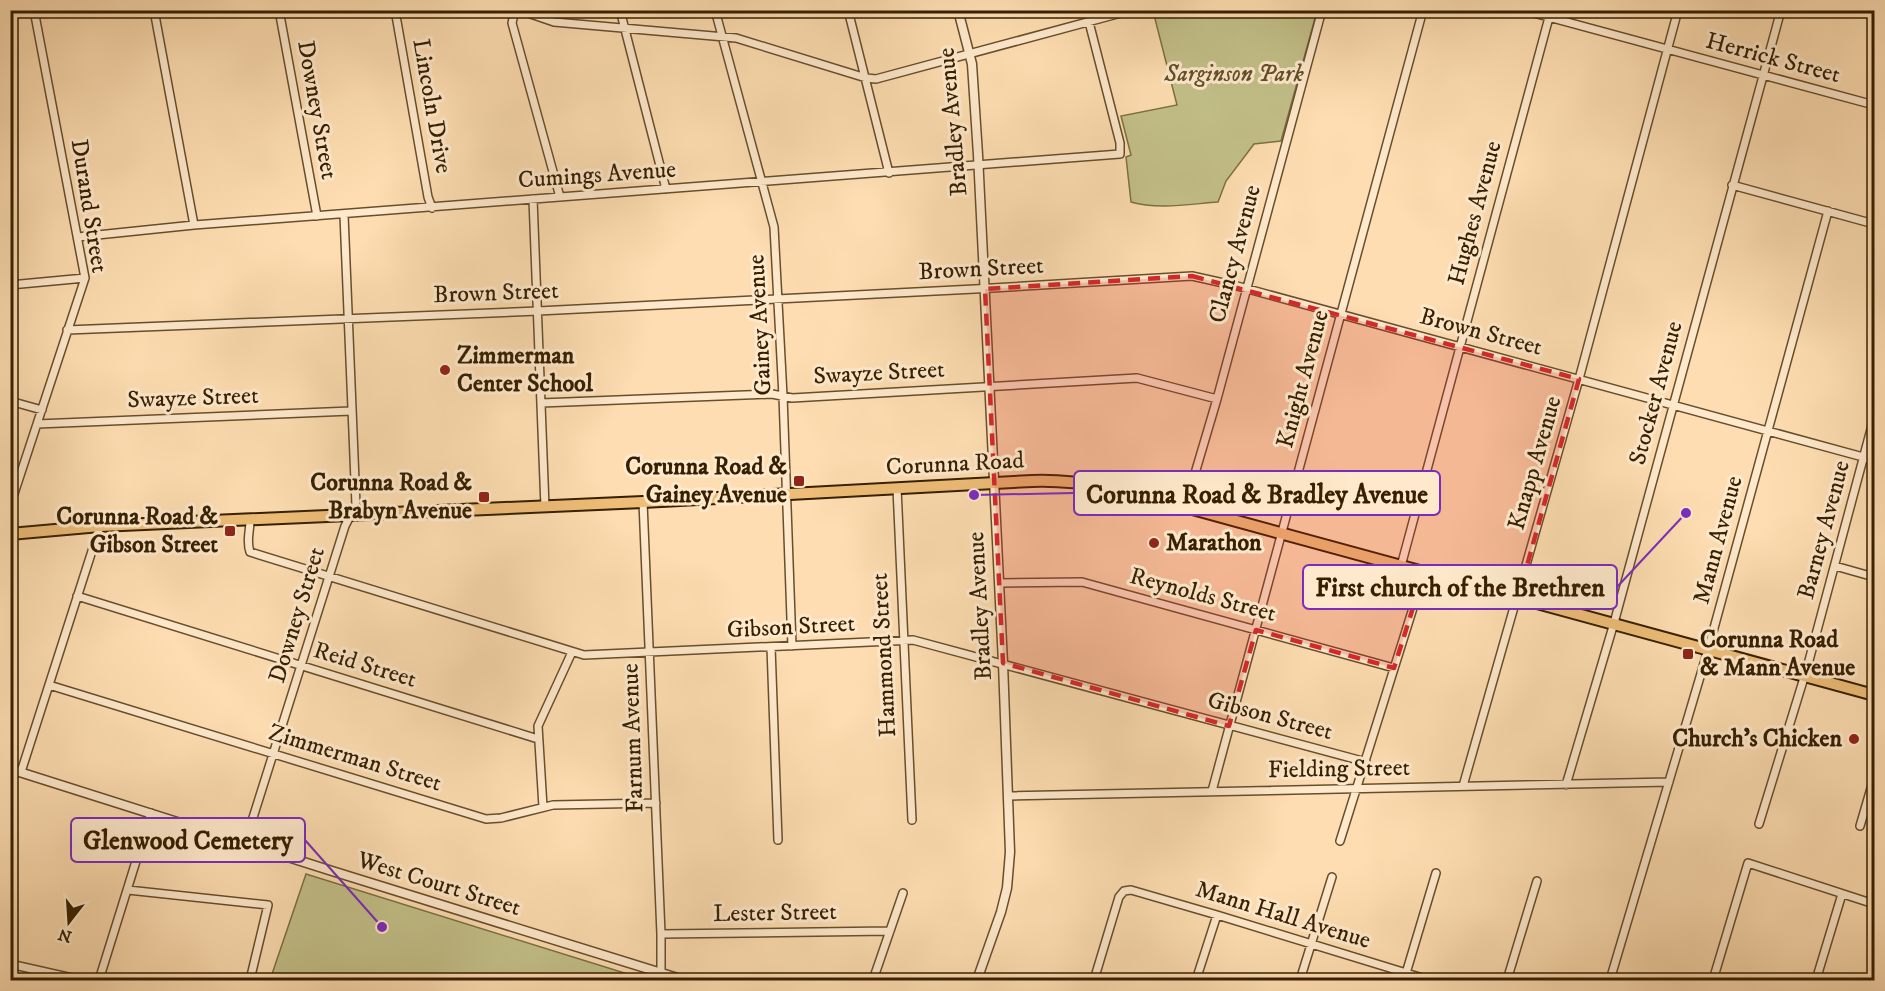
<svg xmlns="http://www.w3.org/2000/svg" width="1885" height="991" viewBox="0 0 1885 991" font-family="'IM FELL DW Pica',serif">
<style>
.green{fill:#c3c089;stroke:#7c7044;stroke-width:1.5}
.lines{fill:none;stroke-linecap:round;stroke-linejoin:round}
.minor-casing{stroke:#684e2c;stroke-width:10}
.tertiary-casing{stroke:#684e2c;stroke-width:11}
.primary-casing{stroke:#361f00;stroke-width:14}
.minor{stroke:#fee9cc;stroke-width:7}
.tertiary{stroke:#fee9cc;stroke-width:8}
.primary{stroke:#eebe78;stroke-width:10}
.marked{fill:#d62828;fill-opacity:0.2;stroke:#d62828;stroke-width:4.5;stroke-dasharray:12 8;stroke-linejoin:round}
.poi-dot{fill:#8f2418;stroke:#fee9cc;stroke-width:2}
.labels{text-anchor:middle;dominant-baseline:central;stroke-width:6;stroke-linejoin:round;paint-order:stroke}
.street-label{font-size:24px;fill:#361f00;stroke:#fee9cc}
.park-label{font-size:24px;font-style:italic;fill:#604f29;stroke:#fee9cc}
.poi-label{font-size:24px;font-weight:bold;fill:#361f00;stroke:#fee9cc;text-anchor:end}
.leader{fill:none;stroke:#7b2cbf;stroke-width:2}
.callout-dot{fill:#7b2cbf;stroke:#fee9cc;stroke-width:2}
.callout{fill:#fee9cc;stroke:#7b2cbf;stroke-width:2}
.callout-label{font-size:26px;text-anchor:middle;font-weight:bold;fill:#361f00}
</style>
<rect width="100%" height="100%" fill="#fdddb1"/>
<filter id="stains"><feTurbulence type="fractalNoise" baseFrequency=".00333" numOctaves="4"/><feColorMatrix values="0 0 0 0 .2 0 0 0 0 .09 0 0 0 0 .02 0 0 0 .5 -.17"/></filter>
<radialGradient id="worn" r=".72"><stop offset=".6" stop-color="#630" stop-opacity="0"/><stop offset="1" stop-color="#630" stop-opacity=".3"/></radialGradient>
<path class="green" d="M1153,11H1317L1281,141L1254,144L1226,181L1218,202C1190,204 1158,210 1131,202L1126,157L1131,155L1121,116L1177,105Z
M306,874L647,980H270Z"/>
<g class="lines">
<g class="minor-casing">
<path id="minor" d="M154,10L194,225
M279,10L317,216
M395,10L428,197L432,208
M515,10L512,23L560,197
M519,10L554,22L736,38L866,78L876,79L1132,10
M620,10L666,189
M715,10L774,227L783,396L792,646
M848,10L889,173
M1523,10L1874,105
M1732,185L1874,224
M533,199L545,507
M78,237L194,225L1120,154V143L1089,22
M10,285L85,278
M67,330L538,311L975,289L1192,276L1237,286L1874,460
M10,401L42,410
M541,403L772,394L792,398L1137,378L1217,399
M37,424L351,411
M897,488L912,820
M643,502L661,934V973
M10,506L85,278L34,10
M1185,507L1217,399L1322,10
M250,520C250,532 246,541 250,552L584,655L913,640L1366,762
M1401,566L1551,10
M1835,566L1874,577
M999,583L1082,582L1394,668
M77,596L538,739
M771,647L778,840
M49,685L486,819L501,818L553,805L656,803
M21,772L100,526
M1566,785L1614,623L1781,10
M1463,786L1579,379L1678,10
M1212,791L1423,10
M1009,796L1669,782
M543,807L538,726L572,652
M1759,824L1807,668L1874,418
M1860,826L1874,778
M1340,841L1424,573
M245,843L345,526L356,505L344,215
M128,890L268,905L250,980
M661,934L890,931
M10,964L81,980
M99,980L151,813
M873,980L903,893
M1094,980L1119,897L1124,891L1131,890L1217,915L1429,980
M1196,980L1217,915
M1300,980L1332,877
M1404,980L1436,873
M1507,980L1537,881
M1610,980L1708,650L1828,211
M1713,980L1748,863L1874,904
M1816,980L1842,894"/>
</g>
<g class="tertiary-casing">
<path id="tertiary" d="M958,10L972,64L978,155L1003,663L1010,852L1007,888L1001,912L977,980
M10,769L332,871L684,980"/>
</g>
<g class="primary-casing">
<path id="primary" d="M10,534L100,526L643,502L1032,481C1086,479 1134,493 1185,507L1874,695"/>
</g>
<use href="#minor" class="minor"/>
<use href="#tertiary" class="tertiary"/>
<use href="#primary" class="primary"/>
</g>
<path class="marked" d="M1192,276L1579,379L1518,598L1424,573L1394,668L1256,630L1229,726L1003,663L985,289Z"/>
<g class="poi-dot">
<circle cx="445" cy="370" r="6"/>
<rect x="793" y="475" width="12" height="12" rx="3"/>
<rect x="478" y="491" width="12" height="12" rx="3"/>
<rect x="224" y="525" width="12" height="12" rx="3"/>
<circle cx="1154" cy="543" r="6"/>
<rect x="1682" y="648" width="12" height="12" rx="3"/>
<circle cx="1854" cy="739" r="6"/>
</g>
<g class="labels">
<g class="street-label">
<text transform="translate(1773 58) rotate(15)">Herrick Street</text>
<text transform="translate(432 106) rotate(80)">Lincoln Drive</text>
<text transform="translate(317 110) rotate(80)">Downey Street</text>
<text transform="translate(953 122) rotate(-95)">Bradley Avenue</text>
<text transform="translate(597 175) rotate(-4)">Cumings Avenue</text>
<text transform="translate(89 206) rotate(81)">Durand Street</text>
<text transform="translate(1475 213) rotate(-75)">Hughes Avenue</text>
<text transform="translate(1235 254) rotate(-75)">Clancy Avenue</text>
<text transform="translate(981 269) rotate(-3)">Brown Street</text>
<text transform="translate(496 293) rotate(-2)">Brown Street</text>
<text transform="translate(760 325) rotate(-93)">Gainey Avenue</text>
<text transform="translate(1481 332) rotate(15)">Brown Street</text>
<text transform="translate(879 373) rotate(-3)">Swayze Street</text>
<text transform="translate(1303 379) rotate(-75)">Knight Avenue</text>
<text transform="translate(1656 393) rotate(-75)">Stocker Avenue</text>
<text transform="translate(193 398) rotate(-2)">Swayze Street</text>
<text transform="translate(1535 463) rotate(-74)">Knapp Avenue</text>
<text transform="translate(955 464) rotate(-3)">Corunna Road</text>
<text transform="translate(1824 530) rotate(-75)">Barney Avenue</text>
<text transform="translate(1718 540) rotate(-75)">Mann Avenue</text>
<text transform="translate(1203 595) rotate(15)">Reynolds Street</text>
<text transform="translate(980 606) rotate(-93)">Bradley Avenue</text>
<text transform="translate(297 615) rotate(-73)">Downey Street</text>
<text transform="translate(791 627) rotate(-3)">Gibson Street</text>
<text transform="translate(884 655) rotate(-93)">Hammond Street</text>
<text transform="translate(365 665) rotate(17)">Reid Street</text>
<text transform="translate(1270 716) rotate(15)">Gibson Street</text>
<text transform="translate(633 738) rotate(-92)">Farnum Avenue</text>
<text transform="translate(355 758) rotate(17)">Zimmerman Street</text>
<text transform="translate(1339 769) rotate(-1)">Fielding Street</text>
<text transform="translate(439 884) rotate(17)">West Court Street</text>
<text transform="translate(775 913) rotate(-1)">Lester Street</text>
<text transform="translate(1283 915) rotate(17)">Mann Hall Avenue</text>
</g>
<g class="park-label">
<text x="1234" y="74">Sarginson Park</text>
</g>
<g class="poi-label">
<text x="457" y="356" text-anchor="start">Zimmerman<tspan x="457" dy="28">Center School</tspan></text>
<text x="787" y="467">Corunna Road &amp;<tspan x="787" dy="28">Gainey Avenue</tspan></text>
<text x="472" y="483">Corunna Road &amp;<tspan x="472" dy="28">Brabyn Avenue</tspan></text>
<text x="218" y="517">Corunna Road &amp;<tspan x="218" dy="28">Gibson Street</tspan></text>
<text x="1166" y="543" text-anchor="start">Marathon</text>
<text x="1700" y="640" text-anchor="start">Corunna Road<tspan x="1700" dy="28">&amp; Mann Avenue</tspan></text>
<text x="1842" y="739">Church's Chicken</text>
</g>
</g>
<path class="leader" d="M974 495L1074 493M1686 513L1617 587M382 927L305 840"/>
<g class="callout-dot">
<circle cx="974" cy="495" r="6"/>
<circle cx="1686" cy="513" r="6"/>
<circle cx="382" cy="927" r="6"/>
</g>
<g class="callout">
<rect x="1074" y="471" width="366" height="44" rx="6"/>
<rect x="1303" y="565" width="314" height="44" rx="6"/>
<rect x="71" y="818" width="234" height="44" rx="6"/>
</g>
<g class="callout-label">
<text x="1257" y="503">Corunna Road &amp; Bradley Avenue</text>
<text x="1460" y="596">First church of the Brethren</text>
<text x="188" y="849">Glenwood Cemetery</text>
</g>
<rect width="1885" height="991" fill="none" stroke="#fdddb1" stroke-width="36"/>
<rect x="12" y="12" width="1861" height="967" fill="none" stroke="#361f00" stroke-width="3"/>
<rect x="18" y="18" width="1849" height="955" fill="none" stroke="#361f00" stroke-width="1.5"/>
<g transform="translate(69 922) rotate(197)" stroke="#fee9cc" stroke-width="4.5" paint-order="stroke">
<path d="M0-4.5L10 22L0 15L-10 22Z" fill="#361f00"/>
<text y="-9" font-size="16" font-weight="bold" text-anchor="middle" fill="#361f00">N</text>
</g>
<rect width="100%" height="100%" filter="url(#stains)"/>
<rect width="100%" height="100%" fill="url(#worn)"/>
</svg>
